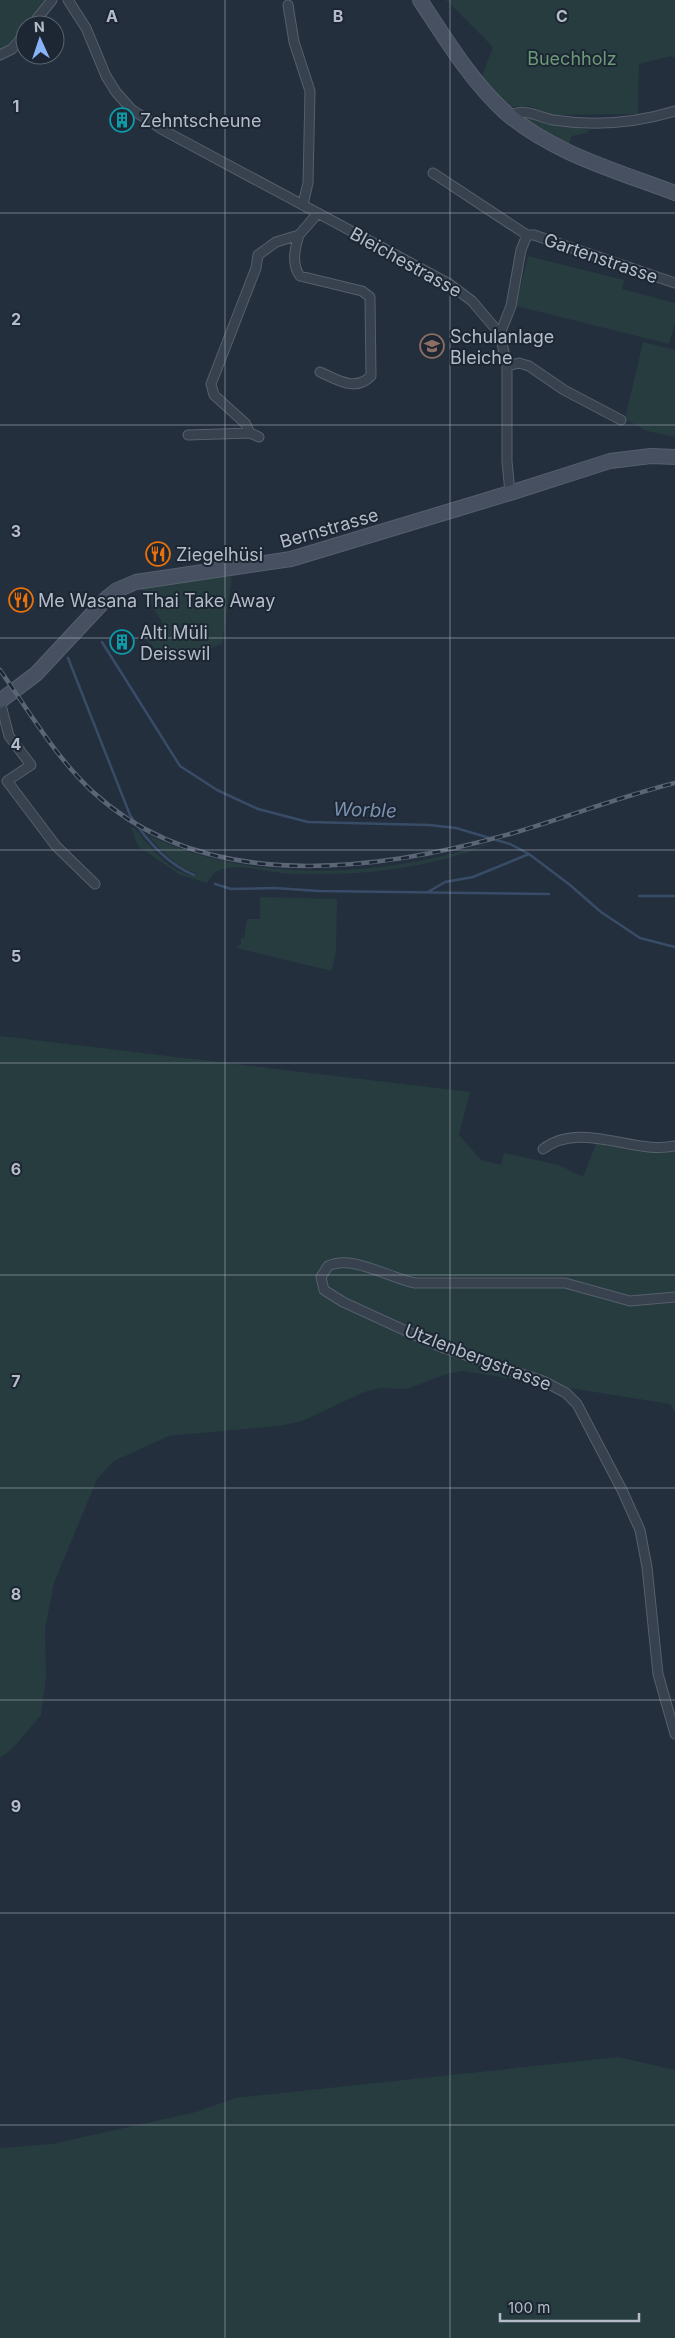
<svg xmlns="http://www.w3.org/2000/svg" width="675" height="2338" viewBox="0 0 675 2338" font-family="Inter,sans-serif">
<style>
.green{fill:#263c3f}
.lines{fill:none;stroke-linecap:round;stroke-linejoin:round}
.stream{stroke:#394c67;stroke-width:2.5}
.street-casing{stroke:#565f6c;stroke-width:11}
.secondary-casing{stroke:#565f6c;stroke-width:16}
.street{stroke:#38414e;stroke-width:9}
.secondary{stroke:#465061;stroke-width:14}
.rail-casing{stroke:#5a6575;stroke-width:4.5}
.rail{stroke:#1d2633;stroke-width:2.5;stroke-dasharray:8;stroke-linecap:butt}
.grid{fill:none;stroke:#b4bcc9;stroke-width:1;stroke-opacity:0.55}
.labels{text-anchor:middle;dominant-baseline:central;stroke-width:4;stroke-linejoin:round;paint-order:stroke}
.park-label{font-size:18px;fill:#6b9a76;stroke:#1d2633}
.poi-label{font-size:18px;fill:#b4bcc9;stroke:#1d2633;text-anchor:start}
.street-label{font-size:18px;fill:#b4bcc9;stroke:#1d2633}
.water-label{font-size:19px;font-style:italic;fill:#7c92b1;stroke:#1d2633}
.grid-label{font-size:16px;text-anchor:middle;font-weight:bold;fill:#b4bcc9;stroke:#1d2633;stroke-width:4;stroke-linejoin:round;paint-order:stroke}
</style>
<rect width="100%" height="100%" fill="#242f3e"/>
<path class="green" d="M0,0H52L32,25H25V34L0,55Z
M446,0H675V58L671,56L639,64L638,114L551,115L529,106L509,107L482,76L493,47Z
M522,114L539,120L590,130L586,133L572,136L569,144L520,116Z
M528,256L624,280L622,289L675,303V322L669,344L516,306Z
M643,342L675,350V437L647,431L625,419Z
M232,576L222,644L170,663L142,636L163,624L140,586Z
M131,827C139,830 140,836 147,843C158,856 176,874 194,876L196,873C178,868 159,849 148,835C255,886 383,877 494,842C432,869 360,876 292,874C271,873 246,864 224,869C216,870 211,876 207,883L180,875L138,846Z
M260,897L337,899L336,950L332,971L236,948L241,944V938H244L247,919H260Z
M0,1036L470,1092L459,1135L481,1160L501,1165L504,1153L559,1165L583,1177L598,1139L675,1146V1413L670,1404L463,1371L446,1374L407,1389L380,1388L364,1392L302,1421L279,1426L169,1436L114,1461L97,1479L54,1583L45,1629L46,1678L41,1715L12,1749L0,1758Z
M619,2057L675,2070V2338H0V2148L52,2144L196,2112L235,2098Z"/>
<g class="lines">
<path class="stream" d="M102,642L180,766L217,790L258,809L308,822L429,825L456,828L510,844L529,854L570,885L601,912L640,938L675,947
M68,658L130,815C146,840 167,864 194,875
M215,884L231,889L274,888L319,891L549,894
M428,892L445,882L473,877L529,854
M639,896H675"/>
<g class="street-casing">
<path id="street" d="M68,0L86,28L106,76L116,92L131,109L163,130L448,283L472,301L500,334L507,366V461L510,493
M288,5L294,42L310,91L308,183L303,204
M32,25L52,0
M0,55L12,49L25,34
M510,116C526,107 537,117 553,120C593,126 636,123 675,111
M433,173L527,235
M299,235C295,248 291,264 300,276L362,291L370,297L371,376C355,392 338,380 320,372
M500,334L511,306L521,250L527,235H534L675,283
M507,366L519,363L529,366L564,390L621,420
M188,435L250,433
M259,437L250,433L245,423L214,395L211,384L256,268L258,255L276,242L299,235L318,213
M0,701L9,736L31,765L7,781L56,846L95,884
M543,1149C581,1120 633,1155 675,1146
M675,1297L630,1301L565,1283H415C389,1278 352,1254 328,1266L321,1277L324,1290L343,1302L441,1347L543,1381L566,1393L577,1404L622,1490L640,1530L647,1567L658,1674L675,1734"/>
</g>
<g class="secondary-casing">
<path id="secondary" d="M420,0C445,38 471,81 505,112C552,153 617,171 675,193
M0,701L36,674L107,598L117,590L136,582L291,559L510,493L610,461L651,456L675,457"/>
</g>
<use href="#street" class="street"/>
<use href="#secondary" class="secondary"/>
<g class="rail-casing">
<path id="rail" d="M0,670C29,711 56,758 93,792C205,895 376,872 510,834C565,818 619,797 675,783"/>
</g>
<use href="#rail" class="rail"/>
</g>
<path class="grid" d="M225,0V2338M450,0V2338M0,213H675M0,425H675M0,638H675M0,850H675M0,1063H675M0,1275H675M0,1488H675M0,1700H675M0,1913H675M0,2125H675"/>
<defs>
<g id="building-ring" transform="scale(1.25)"><circle r="9.5" fill="#1d2633" stroke="#0f9aa8" stroke-width="1.5"/><path d="M-4-6H4V6H1V3H-1V6H-4ZM-2.5-4.3h1.7v1.8h-1.7ZM.8-4.3h1.7v1.8H.8ZM-2.5-1h1.7V.8h-1.7ZM.8-1h1.7V.8H.8Z" fill="#0f9aa8"/></g>
<g id="school-ring" transform="scale(1.25)"><circle r="9.5" fill="#1d2633" stroke="#8d6e63" stroke-width="1.5"/><path d="M0-5L7-2L0 1L-7-2ZM-4 1L0 2.5L4 1V4Q0 6-4 4Z" fill="#8d6e63"/></g>
<g id="restaurant-ring" transform="scale(1.25)"><circle r="9.5" fill="#1d2633" stroke="#e8710a" stroke-width="1.5"/><path d="M-5-6h1v4h1v-4h1v4h1v-4h1v5L-1.5 .5V6h-2V.5L-5-1ZM5-6V6H3V1.5H1.5Q1.5-4 5-6Z" fill="#e8710a"/></g>
</defs>
<g fill-rule="evenodd">
<use href="#building-ring" x="122" y="120"/>
<use href="#school-ring" x="432" y="346"/>
<use href="#restaurant-ring" x="158" y="554"/>
<use href="#restaurant-ring" x="21" y="600"/>
<use href="#building-ring" x="122" y="642"/>
</g>
<g class="labels">
<g class="park-label">
<text x="572" y="58">Buechholz</text>
</g>
<g class="poi-label">
<text x="140" y="120">Zehntscheune</text>
<text x="450" y="336">Schulanlage<tspan x="450" dy="21">Bleiche</tspan></text>
<text x="176" y="554">Ziegelhüsi</text>
<text x="38" y="600">Me Wasana Thai Take Away</text>
<text x="140" y="632">Alti Müli<tspan x="140" dy="21">Deisswil</tspan></text>
</g>
<g class="street-label">
<text transform="translate(601 258) rotate(19)">Gartenstrasse</text>
<text transform="translate(406 262) rotate(29)">Bleichestrasse</text>
<text transform="translate(329 528) rotate(-16)">Bernstrasse</text>
<text transform="translate(478 1357) rotate(21)">Utzlenbergstrasse</text>
</g>
<g class="water-label">
<text transform="translate(365 810) rotate(2)">Worble</text>
</g>
</g>
<g class="grid-label">
<text x="112" y="22">A</text>
<text x="338" y="22">B</text>
<text x="562" y="22">C</text>
<text x="16" y="112">1</text>
<text x="16" y="325">2</text>
<text x="16" y="537">3</text>
<text x="16" y="750">4</text>
<text x="16" y="962">5</text>
<text x="16" y="1175">6</text>
<text x="16" y="1387">7</text>
<text x="16" y="1600">8</text>
<text x="16" y="1812">9</text>
</g>
<g transform="translate(40 40) rotate(357)"><circle r="24" fill="#1d2633" stroke="#59626f"/>
<path d="M0-4L9 19L0 12L-9 19Z" fill="#8ab4f8"/>
<text y="-8" font-size="14" font-weight="bold" text-anchor="middle" fill="#b4bcc9">N</text>
</g>
<path d="M500 2313v8h139v-8" fill="none" stroke="#b4bcc9" stroke-width="2.5"/>
<text x="508" y="2313" font-size="15" fill="#b4bcc9" stroke="#1d2633" stroke-width="4" paint-order="stroke">100 m</text>
</svg>
